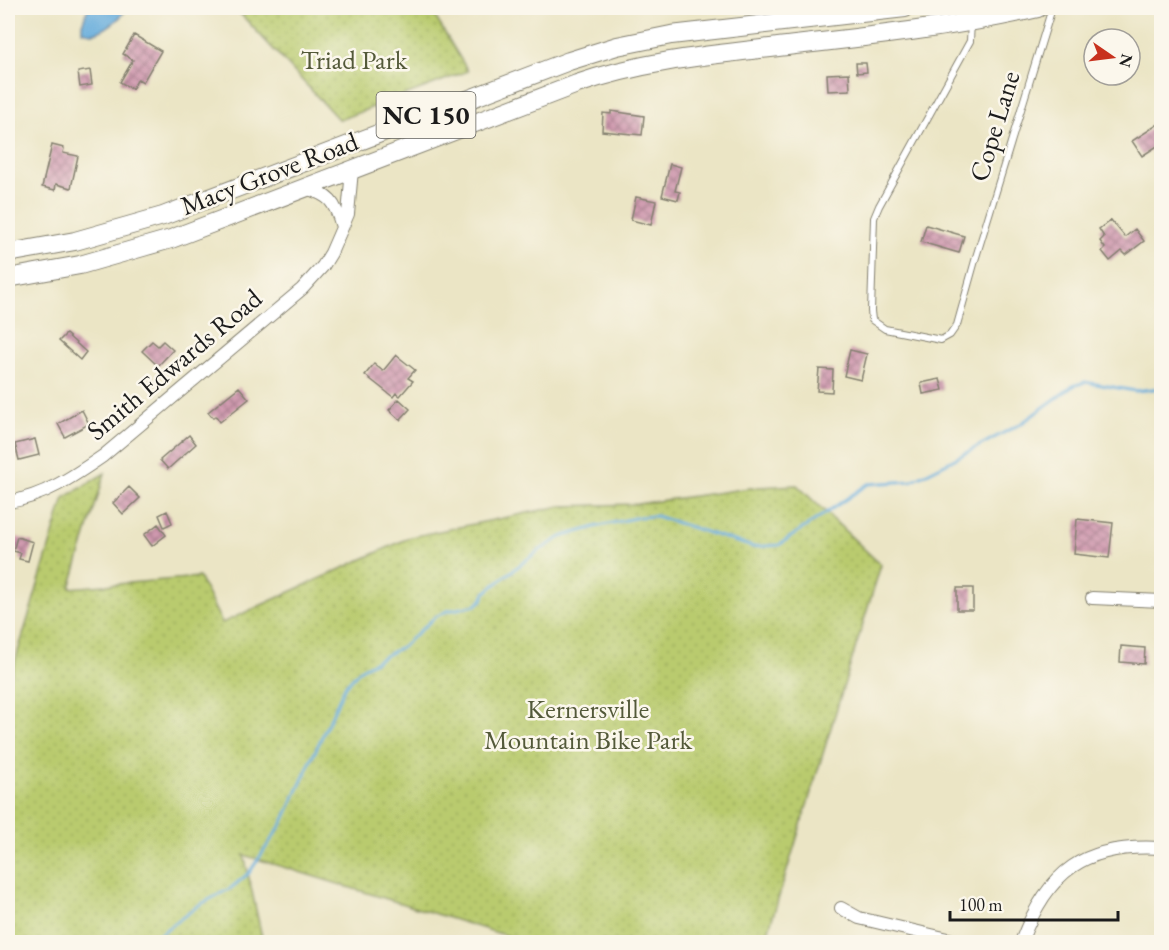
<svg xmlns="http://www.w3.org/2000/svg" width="1169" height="950" viewBox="0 0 1169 950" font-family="'EB Garamond',serif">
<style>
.grass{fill:url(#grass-dots);stroke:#6a7445;stroke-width:1.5}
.water{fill:#65acdc;stroke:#40647c;stroke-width:1.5}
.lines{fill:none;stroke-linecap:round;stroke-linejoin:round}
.stream{stroke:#65acdc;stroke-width:3}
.building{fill:url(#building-cross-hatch)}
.lane-casing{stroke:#848070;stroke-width:8}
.street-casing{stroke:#848070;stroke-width:14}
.primary-casing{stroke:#848070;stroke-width:20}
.lane{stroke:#fff;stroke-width:6}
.street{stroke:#fff;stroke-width:12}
.primary{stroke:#fff;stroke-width:18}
.labels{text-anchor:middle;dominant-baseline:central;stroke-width:5;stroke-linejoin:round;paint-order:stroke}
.shield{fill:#fbf7ec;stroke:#5f5e5a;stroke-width:1.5}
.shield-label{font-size:26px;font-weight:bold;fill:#1c1c1c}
.park-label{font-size:27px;fill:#535939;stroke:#fbf7ec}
.street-label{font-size:27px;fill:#1c1c1c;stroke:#fbf7ec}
</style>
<defs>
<pattern id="grass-dots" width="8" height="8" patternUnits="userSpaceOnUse" patternTransform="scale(1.5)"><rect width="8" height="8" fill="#b9cb6e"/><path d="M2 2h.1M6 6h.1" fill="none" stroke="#9eae5f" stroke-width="1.8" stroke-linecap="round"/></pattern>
<pattern id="building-cross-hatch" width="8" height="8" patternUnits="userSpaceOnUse" patternTransform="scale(1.5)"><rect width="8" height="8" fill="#cf98ae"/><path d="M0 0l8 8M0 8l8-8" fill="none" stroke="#a77b8d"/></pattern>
</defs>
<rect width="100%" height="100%" fill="#fbf7ec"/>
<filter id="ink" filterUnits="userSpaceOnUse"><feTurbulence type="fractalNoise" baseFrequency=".0167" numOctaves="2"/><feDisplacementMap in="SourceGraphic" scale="12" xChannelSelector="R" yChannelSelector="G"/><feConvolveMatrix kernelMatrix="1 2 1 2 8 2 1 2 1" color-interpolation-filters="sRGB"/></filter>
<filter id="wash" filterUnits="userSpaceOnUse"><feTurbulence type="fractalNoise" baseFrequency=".008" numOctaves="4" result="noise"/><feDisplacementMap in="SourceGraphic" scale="24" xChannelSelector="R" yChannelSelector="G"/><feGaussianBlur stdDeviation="1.35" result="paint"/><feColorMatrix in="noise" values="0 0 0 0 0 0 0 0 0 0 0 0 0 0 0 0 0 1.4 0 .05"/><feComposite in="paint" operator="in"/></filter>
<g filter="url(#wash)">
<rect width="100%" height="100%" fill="#ebe5c5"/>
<path class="grass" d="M235,8H430L468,71L339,120Z
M105,473L70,588L199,577L222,623L411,537L561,506L637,504L758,487L797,485L881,565L765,942H527L244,855L263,942H8V685L64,498Z"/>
<path class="water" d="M88,8H126C124,17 102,33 92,33C89,33 86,32 82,31V24Z"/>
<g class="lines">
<path class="stream" d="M152,942L160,934L199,905L231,888L249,873L283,822L345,686L361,669L403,646L435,617L447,611L476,605L482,600L485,593L504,577L537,552L561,537L595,527L639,517L656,516L753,547L779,545L868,484L911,481L949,462L1022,423L1073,386L1085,382L1135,391L1162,388"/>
</g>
<g id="blocks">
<path class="building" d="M134,35L161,51L143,82L138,79L132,89L120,82L133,60L123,54Z
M856,63H866L867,72L857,73Z
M90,70L92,85L80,87L78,72Z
M849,73L850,90L828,91L827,74Z
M611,111L644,116L642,135L602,131L603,113L611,114Z
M1160,123L1162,143L1142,156L1132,141Z
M52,145L64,148L63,153L78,156L71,188L56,184L55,190L42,187Z
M670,164L681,167L675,191L680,192L678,200L662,196Z
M636,197L656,201L651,225L631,220Z
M1111,220L1125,237L1135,229L1144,241L1126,255L1122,251L1110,261L1102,251L1105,248L1100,241L1104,237L1099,229Z
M926,225L964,236L959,253L921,242Z
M66,334L86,352L80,360L59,341Z
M152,341L158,346L163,341L173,350L158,366L142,351Z
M850,350L867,354L861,380L844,376Z
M396,355L415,370L408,378L413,381L400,396L396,393L393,397L365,375L374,364L383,371Z
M819,369L833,370L832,392L817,391Z
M940,379L943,390L923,394L921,383Z
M239,387L249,399L220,422L216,416L213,418L208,412Z
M399,399L410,409L400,420L389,410Z
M82,410L89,424L65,437L58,424Z
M189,435L196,444L168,469L160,460Z
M35,439L39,455L19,460L15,444Z
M129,487L140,498L123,514L113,503Z
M167,511L172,523L164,527L159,515Z
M1077,519L1113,523L1109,558L1074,554Z
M158,524L166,535L152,546L144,535Z
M17,537L33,542L28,561L19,559L21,553L13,551Z
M957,588H973V610H957Z
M1121,646L1145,648L1144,664L1120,662Z"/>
</g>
</g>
<g filter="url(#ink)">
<use href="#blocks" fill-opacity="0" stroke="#848070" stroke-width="1.5"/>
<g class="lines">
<g class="lane-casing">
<path id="lane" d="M971,22L970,41L879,206L874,218L871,311L872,320L885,329L941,340L950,335L957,325L976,257L1052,8"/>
</g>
<g class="street-casing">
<path id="street" d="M305,188C330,195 335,202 342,227
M8,502C43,497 74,476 103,456L302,289L323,266L331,253L348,214L352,170
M1092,598L1162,601
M841,908L859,918L961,942
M1021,942C1048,871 1084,843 1162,848"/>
</g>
<g class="primary-casing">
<path id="primary" d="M8,253L75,241L163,216L569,61L617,46L671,35L905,8
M8,278L80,265L171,239L577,84C643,61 709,55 778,47C865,37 952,28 1038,8"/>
</g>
<use href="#lane" class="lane"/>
<use href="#street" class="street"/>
<use href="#primary" class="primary"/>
</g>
</g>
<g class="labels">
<rect class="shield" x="376.5" y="92" width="99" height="46" rx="4.5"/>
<g class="shield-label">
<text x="426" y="115">NC 150</text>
</g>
<g class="park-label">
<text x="354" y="59">Triad Park</text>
<text x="588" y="708">Kernersville<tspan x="588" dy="31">Mountain Bike Park</tspan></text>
</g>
<g class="street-label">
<text transform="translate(994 126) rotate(-73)">Cope Lane</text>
<text transform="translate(269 173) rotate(-21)">Macy Grove Road</text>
<text transform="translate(174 364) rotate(-40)">Smith Edwards Road</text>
</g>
</g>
<rect width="1169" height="950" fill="none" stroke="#fbf7ec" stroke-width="30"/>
<g transform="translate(1112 57) rotate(104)"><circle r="28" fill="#fbf7ec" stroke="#a29f99" stroke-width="1.5"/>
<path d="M0-4.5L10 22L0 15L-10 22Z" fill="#c8321e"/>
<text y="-9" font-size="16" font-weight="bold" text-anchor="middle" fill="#1c1c1c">N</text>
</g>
<path d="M950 911v9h168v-9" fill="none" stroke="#1c1c1c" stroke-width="3"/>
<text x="959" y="911" font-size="18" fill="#1c1c1c" stroke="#fbf7ec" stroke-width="4.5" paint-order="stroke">100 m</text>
</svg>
